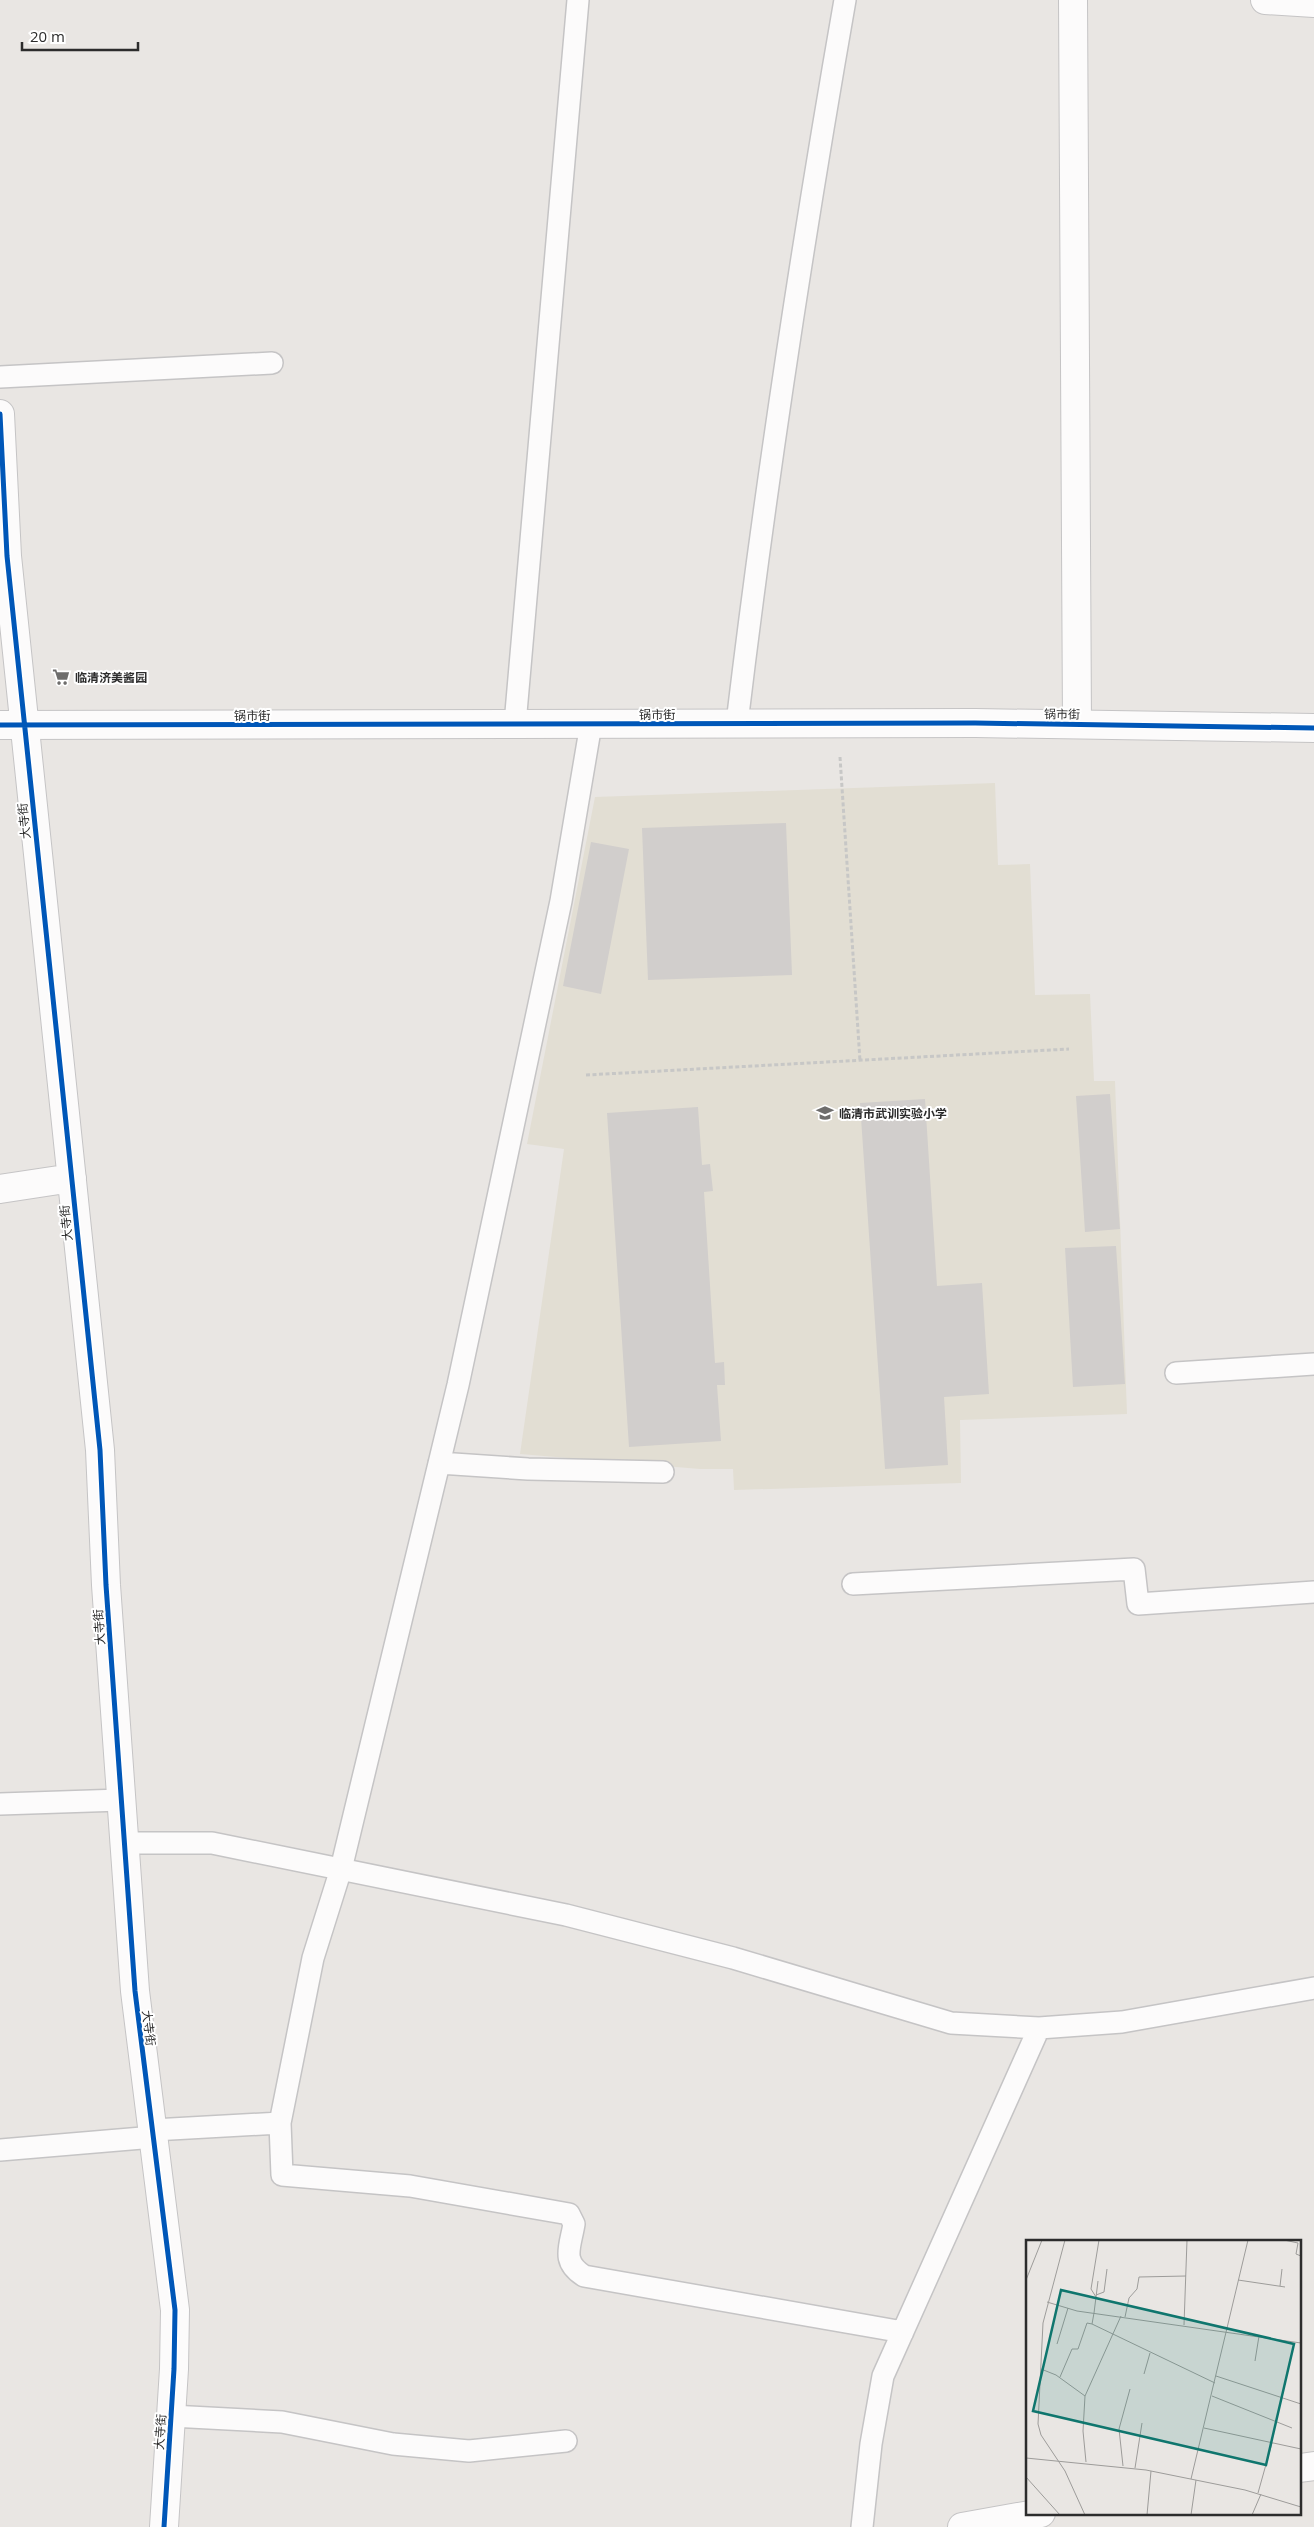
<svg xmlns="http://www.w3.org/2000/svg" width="1314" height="2527" viewBox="0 0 1314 2527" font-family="'Open Sans','Noto Sans SC',sans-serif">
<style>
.education{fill:#e2ded3}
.building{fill:#d1cecc}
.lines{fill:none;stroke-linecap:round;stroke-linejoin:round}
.lane-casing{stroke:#c5c4c5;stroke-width:24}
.street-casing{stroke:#c5c4c5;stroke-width:30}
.secondary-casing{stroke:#c5c4c5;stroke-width:30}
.path{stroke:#c7c7c6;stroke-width:3;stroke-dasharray:4 2.5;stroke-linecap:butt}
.lane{stroke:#fcfbfb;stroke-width:21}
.street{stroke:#fcfbfb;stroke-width:28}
.secondary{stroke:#fcfbfb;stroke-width:28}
.cycleway-casing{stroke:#fff;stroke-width:8}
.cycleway{stroke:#0057b8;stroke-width:5}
.labels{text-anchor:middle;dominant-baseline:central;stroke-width:4;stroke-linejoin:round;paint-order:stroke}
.poi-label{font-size:12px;font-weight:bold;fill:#2c2c2c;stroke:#fff;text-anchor:start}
.street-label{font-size:12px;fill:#2c2c2c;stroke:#fff}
.inset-road{fill:none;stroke:#9d9c9a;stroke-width:1}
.view{fill:#0f766e;fill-opacity:0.15;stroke:#0f766e;stroke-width:2.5}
.inset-edge{fill:none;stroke:#2c2c2c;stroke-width:2.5}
</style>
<rect width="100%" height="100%" fill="#e9e6e3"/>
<path class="education" d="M995,783L998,865L1030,864L1035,995L1090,994L1094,1081H1115L1127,1414L960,1420L961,1483L734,1490L733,1469H700L520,1454L564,1149L527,1144L595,797Z"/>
<path class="building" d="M786,823L792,975L648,980L642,828Z
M591,842L629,849L601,994L563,986Z
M1110,1094L1120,1229L1085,1232L1076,1096Z
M925,1099L937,1286L982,1283L989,1394L944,1397L948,1465L885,1469L860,1103Z
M698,1107L702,1165L710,1164L713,1191L704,1192L715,1363L724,1362L725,1385H717L721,1441L629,1447L607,1113Z
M1116,1246L1125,1384L1073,1387L1065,1248Z"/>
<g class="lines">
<g class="lane-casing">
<path id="lane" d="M0,377L272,363
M737,723C766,481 803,240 845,0
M515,724L578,0
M1176,1373L1314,1364
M439,1463L528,1469L663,1472
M853,1584L1134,1569L1138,1604L1314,1592
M0,1804L121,1800
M124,1843H212L566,1915L733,1958L951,2023L1039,2028L1122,2022L1314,1988
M280,2123L313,1958L341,1869L458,1385L561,901L591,724
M153,2130L280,2123L282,2175L410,2186L569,2214L574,2224C570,2248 561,2261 584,2276L903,2332
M0,2150L154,2137
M171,2416L282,2422L393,2444L469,2451L566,2441
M862,2527L871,2444L883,2376L1039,2028"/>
</g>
<g class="street-casing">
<path id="street" d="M1073,0L1077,724
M1265,0L1314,3
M0,414L7,556L100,1450L106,1585L135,1991L175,2310L174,2369L164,2527
M0,1189L72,1178
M1300,2468L1314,2466
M962,2527L1041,2513"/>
</g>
<g class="secondary-casing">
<path id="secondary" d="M0,725L975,723L1314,728"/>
</g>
<path class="path" d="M840,757L860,1061
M586,1075L1069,1049"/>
<use href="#lane" class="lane"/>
<use href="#street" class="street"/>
<use href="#secondary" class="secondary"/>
<g class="cycleway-casing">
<path id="cycleway" d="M0,414L7,556L100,1450L106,1585L135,1991L175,2310L174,2369L164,2527
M0,725L975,723L1314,728"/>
</g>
<use href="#cycleway" class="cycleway"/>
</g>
<defs>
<g id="supermarket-bare" transform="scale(1.35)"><path d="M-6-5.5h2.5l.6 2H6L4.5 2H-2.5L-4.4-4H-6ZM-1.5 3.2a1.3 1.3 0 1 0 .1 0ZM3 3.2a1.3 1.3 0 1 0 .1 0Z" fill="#6e6d6c" stroke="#fff" stroke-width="2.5" paint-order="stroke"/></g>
<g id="school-bare" transform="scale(1.35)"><path d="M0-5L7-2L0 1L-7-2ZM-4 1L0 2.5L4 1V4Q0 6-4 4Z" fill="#6e6d6c" stroke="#fff" stroke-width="2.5" paint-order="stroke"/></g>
</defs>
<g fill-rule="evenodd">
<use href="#supermarket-bare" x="61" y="677"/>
<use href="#school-bare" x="825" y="1113"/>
</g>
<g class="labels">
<g class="poi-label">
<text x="75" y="677">临清济美酱园</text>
<text x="839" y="1113">临清市武训实验小学</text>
</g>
<g class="street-label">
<text x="657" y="714">锅市街</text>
<text transform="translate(1062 714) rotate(1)">锅市街</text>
<text x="252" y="715">锅市街</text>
<text transform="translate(24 821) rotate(-96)">大寺街</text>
<text transform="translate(66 1223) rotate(-96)">大寺街</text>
<text transform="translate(99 1627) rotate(-94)">大寺街</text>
<text transform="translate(149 2028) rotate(83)">大寺街</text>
<text transform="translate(160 2432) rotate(-86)">大寺街</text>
</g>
</g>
<g transform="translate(1026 2240)">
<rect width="275" height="275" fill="#e9e6e3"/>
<path class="inset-road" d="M39,0L17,83L12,184L15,195L39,231L59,275M258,0L272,3L270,14L275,16M0,40L16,0M212,40L259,47M254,46L256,29M70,55L78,52L81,29M70,57L65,49L73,0M21,62L51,71L275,103M68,73L72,41M99,77L103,58L111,49L113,37L160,36M66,84L189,143M158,85L161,0M31,104L42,68M229,121L233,96M15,129L30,135L59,156M118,134L124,113M190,136L275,164M34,137L46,109H52L61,83L66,84L68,73M186,156L266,188M178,188L275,209M0,218L120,230L219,250L275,267M60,222L57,191L59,156L95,76M97,226L93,189L104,149M109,228L116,183M0,237L34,275M165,239L222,0M232,253L246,203M121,275L125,231M165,275L170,240M226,275L235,254"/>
<path class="view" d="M35,50L268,104L240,225L7,171Z"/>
<rect width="275" height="275" class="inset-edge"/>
</g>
<path d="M22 42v8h116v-8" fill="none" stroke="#2c2c2c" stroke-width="2.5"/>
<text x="30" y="42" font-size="15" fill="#2c2c2c" stroke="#ffffff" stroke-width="4" paint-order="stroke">20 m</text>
</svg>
